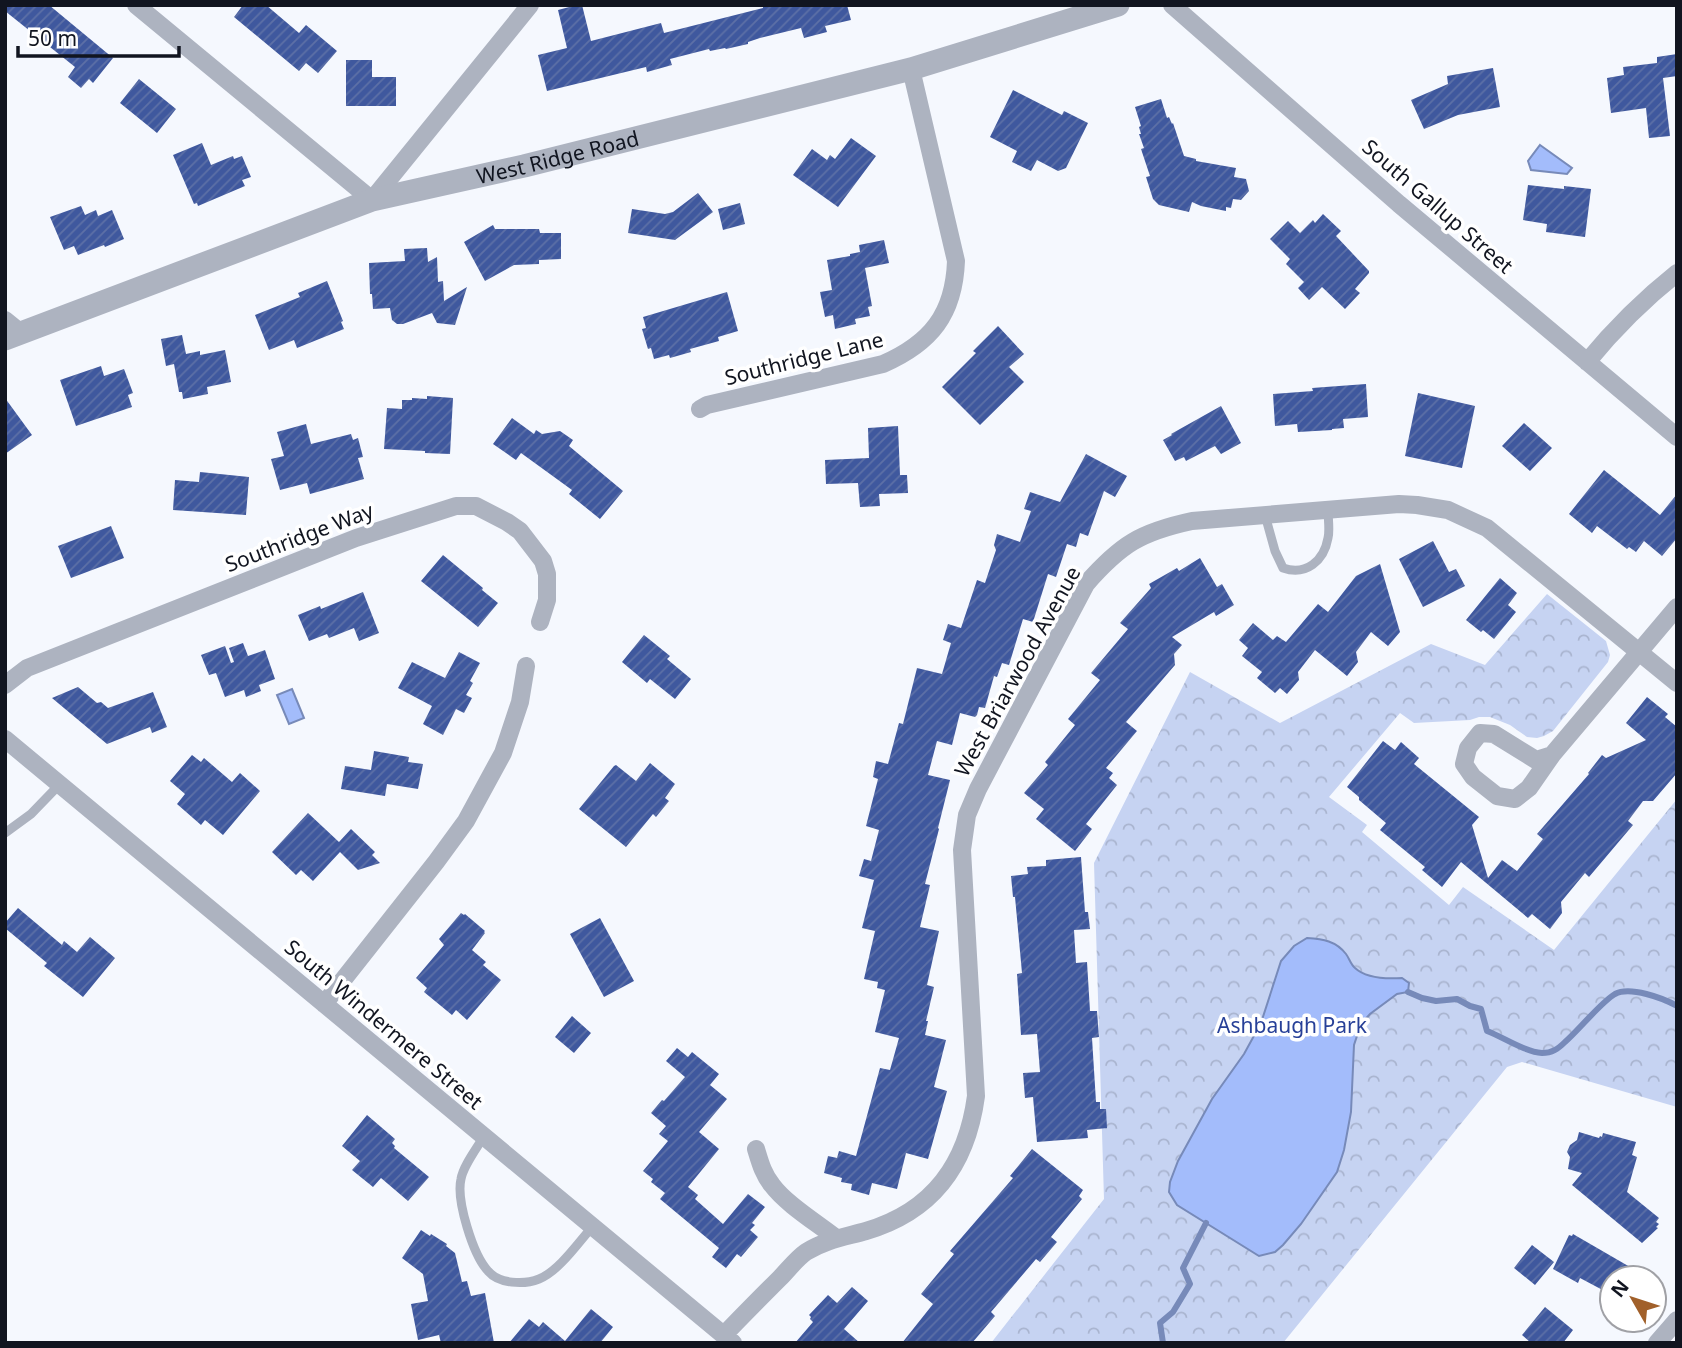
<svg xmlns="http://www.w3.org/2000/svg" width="1682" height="1348" viewBox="0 0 1682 1348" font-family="'Noto Sans',sans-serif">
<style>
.park{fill:url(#park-crowns)}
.water{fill:#a3bcfb;stroke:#778ab9;stroke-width:2}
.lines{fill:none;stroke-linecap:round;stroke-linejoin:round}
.stream{stroke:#778ab9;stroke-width:6}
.building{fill:url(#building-hatch)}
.service{stroke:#adb3c0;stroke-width:9}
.minor{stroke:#adb3c0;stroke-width:18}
.tertiary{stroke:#adb3c0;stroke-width:23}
.labels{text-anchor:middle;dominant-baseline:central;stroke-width:7;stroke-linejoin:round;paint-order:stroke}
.street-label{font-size:21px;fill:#111520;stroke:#fff}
.park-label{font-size:21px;fill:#274098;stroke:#fff}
</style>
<defs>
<pattern id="park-crowns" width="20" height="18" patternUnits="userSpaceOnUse" patternTransform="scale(1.75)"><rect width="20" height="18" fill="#c6d3f2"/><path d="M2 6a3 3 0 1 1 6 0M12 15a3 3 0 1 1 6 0" fill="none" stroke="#a9b4cf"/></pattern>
<pattern id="building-hatch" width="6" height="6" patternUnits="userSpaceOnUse" patternTransform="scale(1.75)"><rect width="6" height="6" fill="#3f589e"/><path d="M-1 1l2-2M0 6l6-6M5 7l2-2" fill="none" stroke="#5d70a6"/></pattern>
</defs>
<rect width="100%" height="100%" fill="#f5f8fe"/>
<path class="park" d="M1547,594L1606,641L1610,655L1608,662L1553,731L1544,736L1537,738L1527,737L1510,725L1490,717H1479L1470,720L1414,723L1400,713L1329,797L1367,825L1362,832L1449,905L1463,887L1554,950L1677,799V1107L1522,1062L1507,1067L1283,1343H991L1104,1199L1094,863L1190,672L1280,723L1431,644L1485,665Z"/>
<path class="water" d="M1540,145L1572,168L1567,174L1531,170L1528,161Z
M292,689L304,718L289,724L277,695Z
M1307,938C1323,939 1336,941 1346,954C1349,958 1351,965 1355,968C1367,979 1387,979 1402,978L1409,983L1408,992L1397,994L1370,1014L1361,1024L1354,1045L1351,1112L1344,1150L1337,1172L1301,1224L1283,1245L1275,1252L1259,1256L1177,1205L1169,1192L1170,1182L1178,1161L1212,1099L1244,1054L1261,1023L1281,961L1294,946Z"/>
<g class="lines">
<path class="stream" d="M1408,992L1422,998L1436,1001L1457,999L1470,1006L1481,1009L1487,1031C1503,1037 1525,1052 1542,1053C1552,1053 1558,1049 1565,1042C1579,1030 1601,1002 1615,994C1630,986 1663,998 1677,1006
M1163,1343L1160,1323L1173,1312L1190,1284L1183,1268L1206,1223"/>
</g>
<path class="building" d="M5,5H49L113,58L93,83L89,79L81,88L68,77L75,67L5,11Z
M243,5H266L299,33L306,25L337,51L318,73L306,63L299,71L234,17Z
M577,5H582L591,41L661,23L664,33L763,8V5H847L851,20L825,26L827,32L804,38L801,28L760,38L748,42V44L726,49L725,48L710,51L709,49L670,59L672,65L647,72L646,67L547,91L538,55L567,48L558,10Z
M1677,54V76L1663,78L1670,136L1649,138L1646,108L1611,113L1607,78L1624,75L1623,67L1657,63V57Z
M346,60H372V77H396V106H346Z
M1493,68L1500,107L1458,115L1424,129L1411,100L1448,84L1447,76Z
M139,79L176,109L157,133L120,103Z
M1013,90L1062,115L1064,111L1088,123L1066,168L1058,171L1037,160L1031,171L1012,162L1017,151L990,137Z
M1161,99L1167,118L1169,117L1172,124L1173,123L1184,156L1196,159V161L1236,168L1234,177L1246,179L1249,191L1241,200L1233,199L1231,208L1226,207V211L1201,206L1192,202L1189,212L1159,205L1153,199L1146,177L1150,176L1141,149L1144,148L1139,134H1141L1139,127L1141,126L1135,107Z
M851,138L876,156L838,207L793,175L812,149L827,160L830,155L835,159Z
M202,143L211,165L233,156L234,159L242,156L251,177L242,180L245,186L198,206L197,203L194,204L173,155Z
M1528,185L1564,189V186L1591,189L1585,237L1546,232L1547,224L1523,220Z
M698,193L713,212L675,240L628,233L632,209L665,214L673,212Z
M740,203L745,224L723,230L718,209Z
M81,206L85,215L96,210L98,216L112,210L124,239L105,247L104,245L78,255L74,246L64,250L50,217Z
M1323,214L1341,231L1336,236L1369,271V273L1355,289L1360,293L1345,309L1322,287L1309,300L1298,288L1304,282L1286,264L1290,259L1270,239L1288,221L1300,233L1313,220L1315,223Z
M493,225L495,229H539L540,233H561V259L539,260V264L514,265L485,281L464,242Z
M884,240L889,263L865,268L872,306L868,307L870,316L855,319L856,324L835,329L833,315L825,317L820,292L832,290L827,260L850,256V254L860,252L859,245Z
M427,248L428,262L437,257L438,282L443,281L444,301L467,287L455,325L437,323L432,313L403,324H397L392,320L390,308L373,309L372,294H370L369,263L405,261L404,249Z
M327,281L343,321L341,322L344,329L297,348L294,340L269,350L255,315L300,297L298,293Z
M727,292L738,331L718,337L719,341L690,349L691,352L670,358L669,355L654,359L651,348L648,349L642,329L646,328L643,317Z
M998,326L1024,354L1009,367L1024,382L980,425L942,387L976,353L973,351Z
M182,335L186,354L200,351V355L225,350L231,382L207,387L208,394L183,399L182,392H179L174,364L166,366L161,339Z
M101,366L104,376L124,369L133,393L128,395L132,407L76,426L60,380Z
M1366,384L1368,417L1343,419L1344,428L1332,429V430L1298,432L1297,424L1275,426L1273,394L1313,391L1312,388Z
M1418,393L1475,406L1462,468L1405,456Z
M427,396L453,398L450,454L425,453V451L384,449L387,408L402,409V400H412V398L427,399Z
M5,398L32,435L5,454Z
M1221,406L1241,443L1221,454L1215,446L1186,461L1184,457L1175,461L1163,440L1172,435L1171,434Z
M512,418L534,434L536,430L542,434L560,431L573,440L569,446L623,491L600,519L569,494L572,490L521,453L516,460L493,444Z
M1524,423L1552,448L1530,471L1502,446Z
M306,424L311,444L351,434L353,440L358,438L363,457L358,458L364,479L310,494L307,483L280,490L271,459L284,456L277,432Z
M898,426L900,475H907L908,493L879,494L880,506L860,507L858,483L826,484L825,460L869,458L868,428Z
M1086,454L1127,476L1115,497L1104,491L1088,536L1080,533L1076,547L1067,544L1056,577L1048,574L1033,622L1023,619L1009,665L1002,663L997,677L994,676L985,708L979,707L977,715L975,717L960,713L952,745L937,741L928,775L950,780L938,828L939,829L925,884L930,885L920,927L939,931L927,985L934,987L926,1021H928L925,1035L946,1040L934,1087L947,1091L928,1159L906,1153L897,1189L872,1183L869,1195L851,1190L852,1184L841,1182L842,1178L824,1173L828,1156L837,1158L839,1151L856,1156L880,1068L890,1070L899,1038L875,1032L885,990L877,988L878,982L864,979L875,931L862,928L874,880L859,876L864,859L871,861L879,830L866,826L878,779L873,777L876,761L888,764L899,723L903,724L917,668L942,674L951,643L943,640L948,624L961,628L977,580L985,583L996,550L994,545L997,534L1020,542L1031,511L1024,509L1030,492L1060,502Z
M1604,470L1660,515L1677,494V538L1662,556L1644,541L1636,552L1629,547L1627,549L1597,526L1592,533L1569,514Z
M200,472L249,477L246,515L173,510L175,480L199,482Z
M111,526L124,558L71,578L58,546Z
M1433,541L1449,572L1456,569L1465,586L1423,607L1399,559Z
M443,555L483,588L482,590L498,603L478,627L421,581Z
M1200,558L1217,587L1222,584L1234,605L1216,616L1214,612L1172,637L1182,645L1174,654L1175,665L1126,722L1137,731L1106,768L1113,773L1109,778L1117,785L1086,824L1092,829L1075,851L1036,819L1044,809L1024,793L1048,765L1045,762L1075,725L1068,719L1100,680L1091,673L1128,629L1120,623L1151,588L1149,584L1177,568L1179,571Z
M1380,564L1400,632L1388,646L1371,632L1356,652L1358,662L1347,676L1315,650L1298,672L1299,680L1287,694L1280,688L1275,693L1257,678L1262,672L1242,656L1248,648L1239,640L1253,623L1273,640L1277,636L1286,642L1318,604L1328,612L1356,576Z
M1500,578L1517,593L1508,605L1516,612L1494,639L1483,630L1481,632L1466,620Z
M363,592L379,633L359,641L354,628L329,638L327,634L309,641L298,615L320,606L321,609Z
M644,635L670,656L667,659L691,679L675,699L650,679L647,683L622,662Z
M243,643L248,656L265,650L275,679L259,685L261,691L246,697L244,690L225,697L216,673L209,675L201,655L225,646L231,663L234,662L229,648Z
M459,652L480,663L470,681L473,683L466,695L472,698L464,713L456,709L443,735L423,724L432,706L398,688L412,662L445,678Z
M78,687L97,703L101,702L108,708L153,692L167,727L152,733L150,727L107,744L52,698Z
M1647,697L1668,714L1665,717L1677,727V773L1653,801H1643L1628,821L1633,825L1589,877L1585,873L1561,902L1562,913L1550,929L1532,914L1528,918L1461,862L1442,887L1422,870L1425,867L1380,830L1386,823L1359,800V797L1347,787L1383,741L1395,750L1401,742L1419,758L1414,764L1479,817L1472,825L1488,878L1502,860L1517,871L1543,839L1537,834L1589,774L1588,773L1602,755L1606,758L1646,740L1626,723Z
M374,751L409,757L408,762L423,764L418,789L387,784L385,796L341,789L345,766L371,770Z
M192,755L201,762L204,758L232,782L240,773L260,791L223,835L205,820L201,825L177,804L185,794L170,781Z
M650,763L675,784L665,798L669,801L656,817L653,814L626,847L579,809L614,766L616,765L636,781Z
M308,813L339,842L351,829L375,852L372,855L380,863L358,870L340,852L313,881L301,870L296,875L272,852Z
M1081,857L1085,912H1088L1090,929L1074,930L1076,963L1087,962L1090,1011H1097L1099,1037L1092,1038L1096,1102H1100V1109H1106L1107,1128L1087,1130L1088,1138L1037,1142L1033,1097L1025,1098L1023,1073L1040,1072L1037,1034L1021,1035L1017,974L1022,973L1015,897H1013L1011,876L1028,874L1027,867L1046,866V860Z
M18,908L62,945L64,941L77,952L90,937L115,958L83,997L44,966L47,963L5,928V923Z
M461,913L464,915L465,914L485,931L484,932L485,933L472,950L486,962L483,965L501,980L467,1020L456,1010L452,1015L424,992L427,988L416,978L444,945L439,939Z
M600,918L634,981L604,997L570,934Z
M572,1016L591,1033L574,1053L555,1037Z
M677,1048L688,1057L692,1052L719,1074L710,1085L727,1099L699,1132L719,1149L688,1187L698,1195L695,1199L723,1224L748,1194L765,1207L752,1223L755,1225L750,1230L758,1237L741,1257L737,1254L726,1268L712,1257L719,1248L660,1199L665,1193L651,1182L653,1179L643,1171L668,1141L659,1134L666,1126L651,1113L662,1100L664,1101L685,1077L666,1061Z
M367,1115L395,1139L392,1143L395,1146L394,1148L429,1177L408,1201L381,1178L373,1187L352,1170L360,1161L342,1146Z
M1579,1132L1599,1138L1600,1136L1602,1137L1603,1133L1636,1142L1632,1155L1637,1157L1627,1192L1659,1218L1656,1222L1659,1224L1656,1227L1658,1228L1642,1243L1572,1185L1582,1173L1568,1169L1570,1157L1567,1152L1570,1145L1577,1140Z
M1032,1149L1083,1190L1079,1196L1082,1199L1051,1237L1057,1242L1040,1262L1036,1259L991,1312L995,1316L972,1343H902L933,1304L921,1294L954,1254L950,1251L1013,1178L1010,1176Z
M421,1230L430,1236L431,1234L447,1244L446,1246L455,1253L462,1282L467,1281L471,1296L485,1293L494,1343H441L439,1335L418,1340L411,1304L428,1301L423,1274L402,1258Z
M1573,1234L1649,1278H1612V1295L1580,1278L1578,1283L1553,1269L1569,1235L1572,1236Z
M1532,1245L1554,1262L1535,1285L1514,1268Z
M852,1287L868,1301L844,1329L860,1343H795L813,1322L810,1319L811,1317L809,1315L828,1295L837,1303Z
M1545,1307L1573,1330L1563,1343H1531L1522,1335Z
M591,1309L613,1327L600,1343H509L529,1319L539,1327L543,1322L565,1341Z"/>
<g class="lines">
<path class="service" d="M1265,515L1275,551L1283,568C1306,576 1324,561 1328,538C1330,530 1328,519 1328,510
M5,833L31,814L60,784
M484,1136C477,1148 463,1166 461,1179C456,1200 473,1255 488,1271C499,1284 524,1285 539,1279C559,1271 578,1243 593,1226"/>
<path class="minor" d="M136,5L372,200L530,5
M1172,5L1399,204L1677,437
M5,320L21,333
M1587,362C1614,329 1643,300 1677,273
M700,409L707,405L883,364C931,343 954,314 956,261L911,69
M5,685L27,668L356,538L456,506H476L507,522L520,531L543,561L547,574V600L540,622
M5,739L733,1343
M1552,755L1536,760L1494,734L1480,733L1468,748L1464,764L1473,777L1497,796L1515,799L1529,788L1552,755L1677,607
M324,1004L436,862L466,821L503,753L520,702L526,666
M756,1149C760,1162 763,1174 772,1185C786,1204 817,1223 836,1238
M724,1335C742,1316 761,1297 780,1278C788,1270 796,1259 806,1252C825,1240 845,1237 866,1231C934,1211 967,1163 976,1096L962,850L967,815L978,789L1086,584C1121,544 1141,532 1192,521L1399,504L1417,505L1448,510L1487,528L1677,683
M1657,1343L1677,1320"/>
<path class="tertiary" id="s1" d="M5,339L372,200L524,166L911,69L1118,5"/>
</g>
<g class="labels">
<g class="street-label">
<text stroke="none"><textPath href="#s1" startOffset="583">West Ridge Road</textPath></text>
<text transform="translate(1438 206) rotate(41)">South Gallup Street</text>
<text transform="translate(804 358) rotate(-14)">Southridge Lane</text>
<text transform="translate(299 537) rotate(-21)">Southridge Way</text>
<text transform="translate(1017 671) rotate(-61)">West Briarwood Avenue</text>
<text transform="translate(384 1024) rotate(40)">South Windermere Street</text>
</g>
<g class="park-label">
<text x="1292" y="1025">Ashbaugh Park</text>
</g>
</g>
<rect width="1682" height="1348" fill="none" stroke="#111520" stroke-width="14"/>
<g transform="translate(1633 1299) rotate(309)"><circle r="33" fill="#ffffff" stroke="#a0a1a6" stroke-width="2"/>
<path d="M0-5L12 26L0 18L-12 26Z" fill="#a1602a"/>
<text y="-10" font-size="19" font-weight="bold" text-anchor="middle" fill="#111520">N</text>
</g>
<path d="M18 46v10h161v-10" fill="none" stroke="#111520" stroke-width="3.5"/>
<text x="28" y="46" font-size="21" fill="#111520" stroke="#ffffff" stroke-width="5" paint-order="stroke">50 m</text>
</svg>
